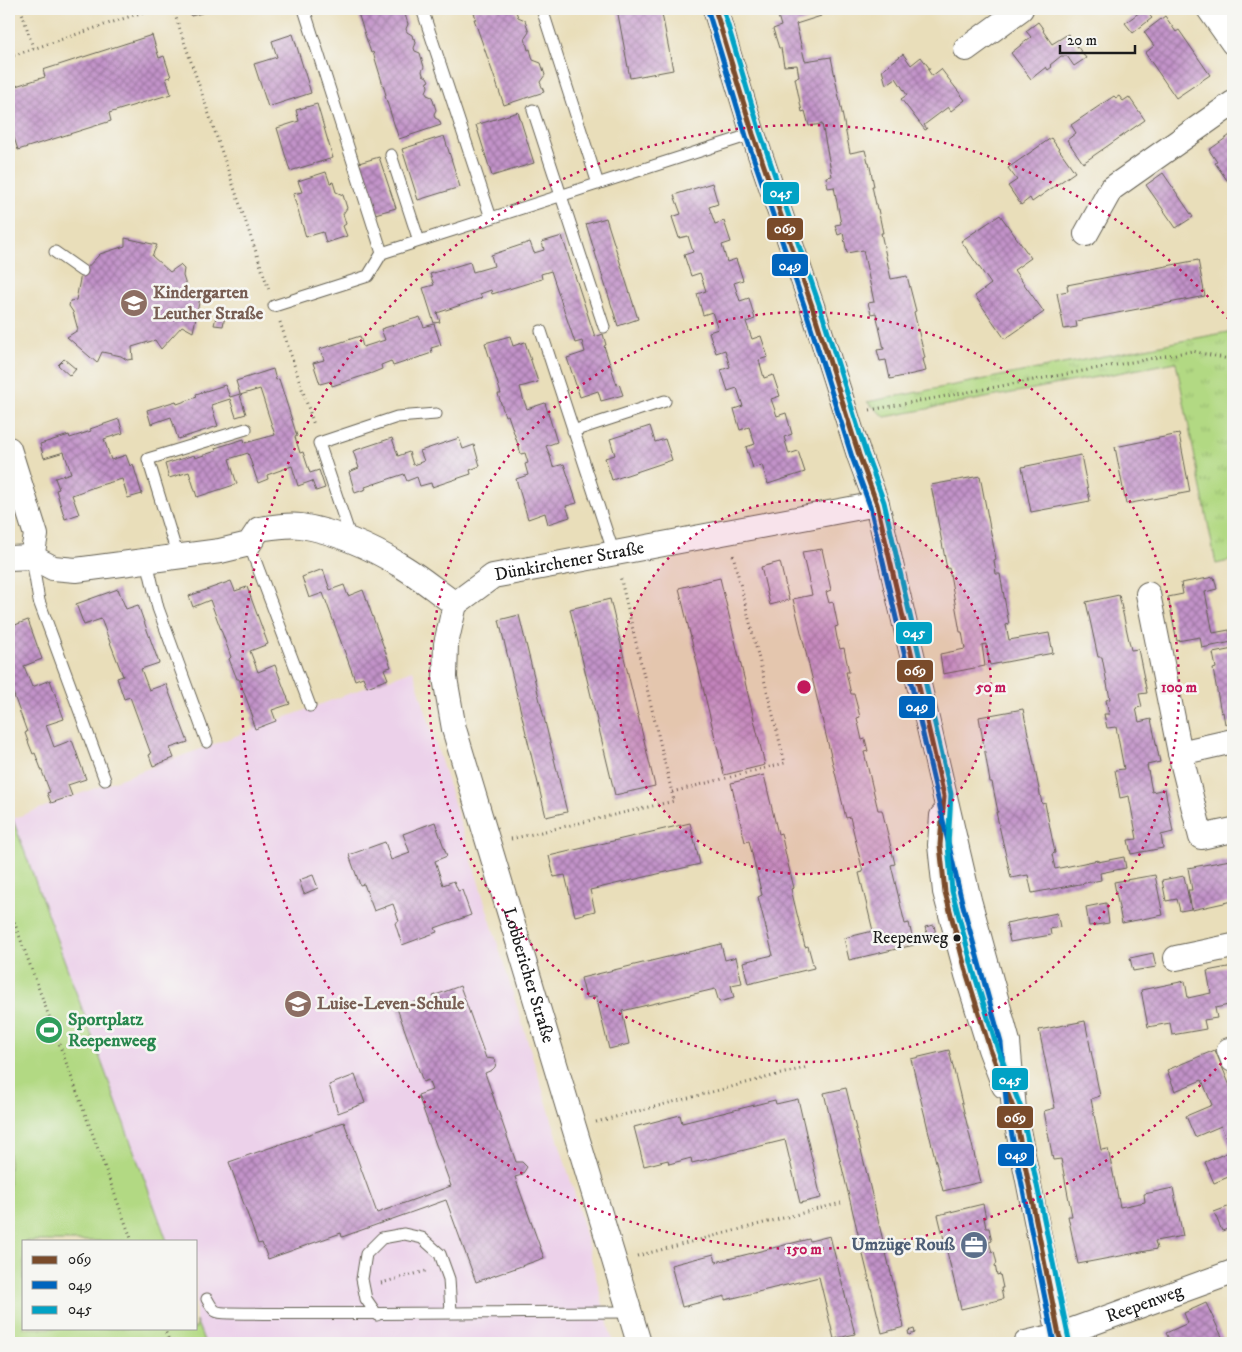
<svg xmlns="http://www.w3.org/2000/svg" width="1242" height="1352" viewBox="0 0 1242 1352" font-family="'IM FELL DW Pica',serif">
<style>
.built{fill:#ecd1ea}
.grass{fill:url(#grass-tufts);stroke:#677a50}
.pitch{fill:#b2d983;stroke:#677a50}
.building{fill:url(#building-cross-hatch)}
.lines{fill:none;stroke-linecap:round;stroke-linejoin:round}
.service-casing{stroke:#646053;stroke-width:13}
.minor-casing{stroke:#646053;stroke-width:26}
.path{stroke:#646053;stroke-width:3;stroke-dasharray:1 4;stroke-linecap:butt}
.service{stroke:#fff;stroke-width:11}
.minor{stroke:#fff;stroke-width:24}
.bus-1-casing{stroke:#f6f6f2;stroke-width:9}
.bus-2-casing{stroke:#f6f6f2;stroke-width:9}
.bus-3-casing{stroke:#f6f6f2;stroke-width:9}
.bus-1{stroke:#7a4b2a;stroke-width:5}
.bus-2{stroke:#0065bd;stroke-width:5}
.bus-3{stroke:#01a2c5;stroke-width:5}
.ring{fill:none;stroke:#c2185b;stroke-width:2.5;stroke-dasharray:2.5 5}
.bus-dot{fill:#1c1c1c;stroke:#f6f6f2;stroke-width:2}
.labels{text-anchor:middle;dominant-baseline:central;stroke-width:5;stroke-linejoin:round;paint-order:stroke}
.bus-label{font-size:17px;fill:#1c1c1c;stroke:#f6f6f2;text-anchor:end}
.education-label{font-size:18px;font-weight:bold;fill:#785e54;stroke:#f6f6f2;text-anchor:start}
.street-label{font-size:18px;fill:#1c1c1c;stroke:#f6f6f2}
.leisure-label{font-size:18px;font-weight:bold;fill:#27864d;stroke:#f6f6f2;text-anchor:start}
.service-label{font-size:18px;font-weight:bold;fill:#4e5e75;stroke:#f6f6f2;text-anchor:end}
.centre{fill:#c2185b;stroke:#f6f6f2;stroke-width:2.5}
.ring-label{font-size:15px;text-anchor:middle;font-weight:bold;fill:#c2185b;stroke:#f6f6f2;stroke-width:5;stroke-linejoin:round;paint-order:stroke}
.line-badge{stroke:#f6f6f2;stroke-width:2}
.badge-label{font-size:14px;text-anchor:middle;font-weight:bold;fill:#fff}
</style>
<defs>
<pattern id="grass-tufts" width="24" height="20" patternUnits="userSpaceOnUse" patternTransform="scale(1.25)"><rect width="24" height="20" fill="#b2d983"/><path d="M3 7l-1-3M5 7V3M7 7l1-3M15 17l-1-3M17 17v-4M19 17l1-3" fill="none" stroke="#98ba71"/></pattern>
<pattern id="building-cross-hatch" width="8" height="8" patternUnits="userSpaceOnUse" patternTransform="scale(1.25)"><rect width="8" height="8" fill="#c293c9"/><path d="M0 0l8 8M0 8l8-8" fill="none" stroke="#9d77a2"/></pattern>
</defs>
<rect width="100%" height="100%" fill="#f6f6f2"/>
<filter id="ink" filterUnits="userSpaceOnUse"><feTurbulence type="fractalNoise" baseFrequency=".02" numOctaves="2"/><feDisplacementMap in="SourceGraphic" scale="10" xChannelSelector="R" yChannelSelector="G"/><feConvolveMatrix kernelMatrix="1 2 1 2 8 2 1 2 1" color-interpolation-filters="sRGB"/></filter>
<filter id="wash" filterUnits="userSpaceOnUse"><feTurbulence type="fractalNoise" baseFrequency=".0096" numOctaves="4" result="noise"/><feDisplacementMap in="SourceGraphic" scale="20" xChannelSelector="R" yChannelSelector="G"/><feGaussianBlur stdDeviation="1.12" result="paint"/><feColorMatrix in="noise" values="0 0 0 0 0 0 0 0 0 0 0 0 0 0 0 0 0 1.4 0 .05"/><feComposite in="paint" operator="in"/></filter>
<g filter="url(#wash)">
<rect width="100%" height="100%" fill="#e9deba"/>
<path class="built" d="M413,670L573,1188L613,1343H205L196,1320V1241H167L12,819Z"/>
<path class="grass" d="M1233,331V560L1216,564L1176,362L885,417L867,402Z"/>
<path class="pitch" d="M9,809L167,1241H24V1328H196V1320L205,1343H54L9,1340Z"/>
<g id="blocks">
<path class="building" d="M189,9H201L202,13L191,16Z
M360,9H399L404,11L408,24L406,29L407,32L412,35L413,39L415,38L416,43L414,48L415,51L420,53L424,67L422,71L423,75L427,77L429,81L427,82L428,87L426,92L427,95L432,97L436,110L434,114L435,118L439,120L441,125L399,139L385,96L386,95L373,52L371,53L357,10Z
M473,9H515L518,17L525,20L529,32L525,38L528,50L530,49L533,60L541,63L545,75L540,82L544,92L504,105L474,19H476Z
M617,9H661L673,70L630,78Z
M776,9H819L821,16L796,24L805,61L831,57L850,153L865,150L868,162H869L874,186H872L877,209H878L883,233H881L891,279L907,276L916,311L914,312L925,358L923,359L926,371L890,379L886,360L880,361L877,350L884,349L876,313L871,314L868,303L874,302L863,250L847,253L843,233L838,235L835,225L841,224L834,187L828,188L826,177L832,176L822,124L809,126L805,111L802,112L795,78L799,77L797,65L784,66L781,48H779L773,29L781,26Z
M889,9H900L893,14Z
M1144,9L1152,18L1133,33L1125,23Z
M1165,16L1176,32L1179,30L1210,75L1176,98L1145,53L1154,46L1144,32Z
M1038,22L1044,30L1043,31L1052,44L1068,34L1086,58L1074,66L1067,56H1061L1050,65L1052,67L1048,70L1046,67L1031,79L1011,53L1031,37L1026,31Z
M293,34L311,93L268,107L254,64L277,57L272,41Z
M152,35L159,58L164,56L171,77L166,78L171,94L109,113L111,121L18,150L9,122V88L45,77L43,70Z
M903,54L911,65L921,57L930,69L928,70L932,76L941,69L965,100L951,111L948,107L924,125L927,129L925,130L901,99L907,95L896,78L886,85L882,70Z
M1114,96L1116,98L1119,96L1123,101L1129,97L1145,120L1083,163L1067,140L1076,133L1071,125Z
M317,104L333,158L290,171L277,128L299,121L296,110Z
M518,112L534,163L492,176L476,125Z
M1233,133V180L1229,183L1215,163L1217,162L1209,150Z
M444,136L460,187L418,200L402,149Z
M1051,138L1075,172L1032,202L1030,198L1021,205L1008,186L1017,180L1008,168Z
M379,157L396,208L375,214L359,163Z
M326,172L330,183L333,182L336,192L343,195L347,208L343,214L346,224L343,226L347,236L326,243L323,232L306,237L293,194L302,192L298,181Z
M1163,173L1193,217L1176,228L1146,185Z
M712,183L718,204L709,207L715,224L724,221L731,242L722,245L727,262L736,259L743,280L734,283L740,301L749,298L755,319L746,322L752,339L761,336L768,357L759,360L764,378L773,375L780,396L771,399L777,416L786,413L792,434L784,437L789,454L798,451L805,472L768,484L762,465L753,468L746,447L755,444L749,427L740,430L734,409L743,406L737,388L728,391L721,370L730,367L725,350L716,353L709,332L718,329L712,312L703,315L697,294L706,291L700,273L691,276L684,255L693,252L688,236L679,238L672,217L681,214L674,195Z
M1000,215L1031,258L1014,270L1044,312L1005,339L975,296L991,284L961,241Z
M606,218L638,319L618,326L586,224Z
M562,236L595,337L603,334L606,345L604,346L617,385L619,384L623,395L601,401L598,391L580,397L567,358L585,352L582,341L575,343L551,271L541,274L542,279L492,294L491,290L480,294L482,298L437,313L440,322L434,323L423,288L434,285L430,274L470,262L473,272L494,266L491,255L530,242L534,253L544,250L542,242Z
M125,238L157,245L152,256L170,272L180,265L184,269L183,276L189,295L201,293L193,332L182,326L161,349L155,340L132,347L133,359L127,360L121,356L102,352L97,363L67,337L78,330L73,312L69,306L70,301L76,300L81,274L100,254L125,246Z
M1198,260L1205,296L1076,321L1077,327L1064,329L1057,293L1068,291L1067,285Z
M218,309L226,311L223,326L214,325Z
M420,317L424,327L434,324L441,345L431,348L432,353L393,366L391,361L381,365L382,369L372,373L332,386L331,381L320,384L313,363L324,360L320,349L360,336L363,347L385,340L381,329Z
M510,336L513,346L525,342L538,382L520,387L523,398L527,409L545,403L557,442L546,446L550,456L553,467L564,464L577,503L566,506L570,517L548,524L545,513L528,519L516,479L528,475L525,464L528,463L525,453L521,454L508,415L505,416L498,394H501L485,343Z
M64,359L76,369L70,376L58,365Z
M273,369L276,380L279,379L297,436L295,437L300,453L303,452L310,473L319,470L325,488L316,491L312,481L298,486L292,466L267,475L268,479L258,483L248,453L229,459L237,484L197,497L189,472L169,478L165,464L194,455L195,458L216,451L215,448L244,439L245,443L275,435L260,389L240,395L246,414L236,417L230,399L211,405L218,426L178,439L171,417L151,424L147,410L176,401L177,404L197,397L196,394L225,385L230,397L240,394L236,381Z
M119,419L123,433L104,439L111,460L126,455L130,466L133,464L142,494L128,498L122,479L97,486L72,495L79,514L65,519L56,490L59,489L55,478L71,473L64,452L44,458L40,444L69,435L70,438L91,431L90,429Z
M650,426L655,442L665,439L672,460L612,480L605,458L615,455L610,439Z
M1179,434L1190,492L1126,504L1115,447Z
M392,438L398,456L409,452L413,465L424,461L420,451L459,438L463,449L474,445L480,466L470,470L471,474L432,487L431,483L420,486L417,477L407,481L404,474L365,487L366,489L355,493L349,472L359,468L353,451Z
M1081,455L1090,501L1031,512L1022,467Z
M980,476L996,559L994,560L996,574H1000L1009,624L1006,625L1009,640L1049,633L1053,653L990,665L986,644L982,645L985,666L943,674L940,654L965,649L962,632H960L949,568L947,569L931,485Z
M822,549L831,590L826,592L829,603L833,602L838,626L835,627L837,638L840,649L844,648L849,672H846L851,694H854L860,717L857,718L862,740L865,739L868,751L864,752L878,810H882L895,864L891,865L905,924L909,923L914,945L849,960L844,938L873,931L859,873L863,872L850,817L846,818L793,599L812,595L802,552Z
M780,562L789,600L770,605L761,567Z
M323,569L330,590L344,585L348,596L363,590L391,667L384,669L388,679L367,687L363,677L355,680L323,593L309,598L302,577Z
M1214,577L1217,589L1205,592L1213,633L1229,630L1232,642L1202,648L1200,637L1177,641L1168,597L1183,594L1181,583Z
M720,578L765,765L724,775L679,588Z
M231,581L235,591L247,587L268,644L250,651L258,672L275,665L290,704L272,710L276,721L255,729L251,718L253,717L239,679H237L229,659L231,657L210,600L193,607L189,596Z
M118,589L126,609L138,605L159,663L141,669L149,690L166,684L188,742L170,748L174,758L153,766L149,755L151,754L130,697L124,699L117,678L123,676L101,619L84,625L76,604Z
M1119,595L1131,650L1138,649L1147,693L1139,694L1142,707L1136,708L1139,722L1151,719L1160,762L1147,765L1152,792L1165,789L1173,832L1161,835L1163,848L1131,854L1128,840L1137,839L1129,796L1120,798L1115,770L1124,769L1116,727L1107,728L1104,714H1109L1106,700L1110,699L1102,657H1098L1086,602Z
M610,599L655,786L615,795L570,609Z
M519,615L567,812L546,817L499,620Z
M28,620L42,659L24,666L32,687L50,680L64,719L46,725L54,747L72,740L86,779L68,785L72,796L51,803L47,793L50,792L35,753L33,754L29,744L25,733L27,732L13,693L11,694L9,688V624L10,627Z
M1233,649V722L1225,724L1223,712L1221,713L1213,669L1216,668L1213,653Z
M1023,709L1042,804L1045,803L1055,853L1052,854L1055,869L1098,860V862L1124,857L1126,868L1100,873L1101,880L1032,893L1028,875L1011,878L996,812H998L992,782H990L979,717Z
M764,775L778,834L781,833L787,860L794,888L791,889L805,947L808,946L814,968L748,984L743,962L773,955L758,897L762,895L749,841L745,842L731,783Z
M435,822L447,856L435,861L443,885L454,881L458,891L462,890L471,915L435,928L437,932L402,945L395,923L399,921L393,904L374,911L364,884L360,885L349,855L385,842L391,860L410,853L403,834Z
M690,823L700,864L590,890L595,911L575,916L565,875L554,877L549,856Z
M1230,860L1233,877V901L1192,910L1188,890H1192L1188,868Z
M313,875L318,888L304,894L299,880Z
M1155,875L1163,915L1122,923L1114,882Z
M1184,876L1191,909L1180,911L1177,899L1166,901L1162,880Z
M1106,903L1109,923L1089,926L1086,907Z
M1057,913L1060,927L1050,929L1051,935L1010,942L1006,923Z
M934,925L936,935L928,937L925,927Z
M721,944L725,960L736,957L742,983L731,985L734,998L719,1002L715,989L622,1011L629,1044L609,1049L596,996L586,998L581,978Z
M1153,953L1156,967L1133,971L1130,958Z
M1233,966V1004L1215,1008L1217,1018L1204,1020L1206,1029L1172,1035L1170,1023L1148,1027L1141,990L1185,981L1188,998L1211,993L1207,971Z
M460,986L486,1058L494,1059L496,1063L495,1067L492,1070L485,1073L516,1162H522L527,1167L522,1175L515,1177L544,1258L476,1282L446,1200L342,1237L341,1233L268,1259L262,1243L258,1244L229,1162L344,1122L377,1213L451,1186L418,1095L432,1090L428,1080L423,1082L397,1008L425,999L426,1003L434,1000L433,996Z
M1085,1021L1100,1096L1091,1099L1101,1150L1108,1149L1120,1207L1145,1202L1144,1194L1173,1188L1183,1236L1155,1241L1157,1249L1078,1264L1068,1216H1072L1061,1159L1053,1160L1044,1111L1055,1108L1039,1030Z
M949,1050L981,1182L943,1191L911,1059Z
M1215,1050L1233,1093V1175L1214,1183L1205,1162L1231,1151L1221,1126L1195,1137L1186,1116L1212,1105L1202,1080L1175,1091L1167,1070Z
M355,1075L365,1103L338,1113L329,1085Z
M846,1088L904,1327L882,1333L824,1093Z
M798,1099L821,1198L800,1203L785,1140L692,1163L691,1158L669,1164L668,1160L644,1166L634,1127L680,1115L682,1123L775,1100L776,1104Z
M983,1204L986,1218H984L986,1228H989L992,1241L989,1242L992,1252L994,1251L997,1264L995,1265L997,1275L1000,1274L1003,1288H1001L1003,1299L961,1309L938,1215Z
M1233,1205V1227L1222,1231L1214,1212Z
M830,1236L855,1334L834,1339L819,1277L725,1300V1296L682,1307L671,1265L714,1254L716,1262L809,1239L810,1241Z
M1206,1303L1225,1343H1171L1166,1333L1188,1323L1184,1313Z
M914,1329L915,1333L909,1335L908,1331Z"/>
</g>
</g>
<g filter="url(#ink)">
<use href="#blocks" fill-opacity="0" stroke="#646053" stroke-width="1"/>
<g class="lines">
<g class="service-casing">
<path id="service" d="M304,9L382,253
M422,9L491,218
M542,9L598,184
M533,110L604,327
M391,155L419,241
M55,252L82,271
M274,306L368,276L382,253L753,134
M541,331L614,554
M573,431L665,401
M351,539L319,443L397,417L436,414
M249,544L310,706
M178,557L148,459L246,429
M32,559L39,601L105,780
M147,561L158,608L207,742
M207,1299C214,1312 215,1313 229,1313C362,1315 495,1312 628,1312
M377,1315L366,1299L362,1279L366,1254L382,1238L404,1234L422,1238L440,1254L449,1279L451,1312"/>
</g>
<g class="minor-casing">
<g id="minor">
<path d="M715,9L753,134L812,306L859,455L877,504L969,900L1008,1042L1014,1110L1059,1335L1062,1343"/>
<path d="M1209,9L1233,43"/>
<path d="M966,49L1021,9"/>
<path d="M1086,234L1111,189L1233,103"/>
<path d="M9,449L36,535L32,557"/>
<path d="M9,558L32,557L53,568L76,570L220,551L249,544L259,529C272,527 287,524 301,526C333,531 371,547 398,564C418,575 436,591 455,604"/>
<path d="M1148,594L1180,753"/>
<path id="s1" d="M455,604L446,644L445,678L454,729L639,1343"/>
<path id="s2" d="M455,604L493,576L877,504"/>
<path d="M1233,741L1180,753L1201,837L1233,830"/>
<path d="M942,816L940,845L945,892L967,975L990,1049L1004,1086"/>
<path d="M1176,958L1233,946"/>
<path d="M1229,1050L1233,1060"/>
<path id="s3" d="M1026,1343L1059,1335L1233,1272"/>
</g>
</g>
<path class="path" d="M21,9L33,48
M173,9L269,290
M9,57L152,9
M280,322L314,425
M870,410L1192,351L1233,360
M672,792L785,763L733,555
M511,839L674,801L620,576
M9,908L132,1241
M596,1122L808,1067
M637,1256L841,1203
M381,1283L426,1271
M164,1328L170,1343"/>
<use href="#service" class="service"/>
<use href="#minor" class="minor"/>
<g class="bus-1-casing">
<path id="bus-1" d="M715,9L753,134L812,306L859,455L877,504L944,796L940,845L945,892L967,975L990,1049L1014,1110L1059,1335L1062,1343"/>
</g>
<g class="bus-2-casing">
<path id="bus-2" d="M708,11L746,136L805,308L852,457L870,506L962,902L1001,1043L1007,1111L1054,1343"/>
</g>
<g class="bus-3-casing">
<path id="bus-3" d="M723,9L760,132L819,304L866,453L884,502L951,794L948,845L952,891L974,973L997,1047L1021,1108L1069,1340"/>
</g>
<use href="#bus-1" class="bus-1"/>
<use href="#bus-2" class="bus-2"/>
<use href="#bus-3" class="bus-3"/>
</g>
</g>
<circle cx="804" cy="687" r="187" fill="#c2185b" fill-opacity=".12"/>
<g class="ring">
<circle cx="804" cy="687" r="187"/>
<circle cx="804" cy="687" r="375"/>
<path d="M1231 1052A562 562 0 1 1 1231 322"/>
</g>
<defs>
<g id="school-disc" transform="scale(1.4375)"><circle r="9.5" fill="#8d6e63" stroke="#f6f6f2"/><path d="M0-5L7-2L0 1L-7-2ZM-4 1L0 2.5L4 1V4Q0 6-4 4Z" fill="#fff"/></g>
<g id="stadium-disc" transform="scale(1.4375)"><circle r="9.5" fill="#2e9e5b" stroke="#f6f6f2"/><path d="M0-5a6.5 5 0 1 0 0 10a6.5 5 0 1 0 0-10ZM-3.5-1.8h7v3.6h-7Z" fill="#fff"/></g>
<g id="office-disc" transform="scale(1.4375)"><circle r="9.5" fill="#5c6f8a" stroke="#f6f6f2"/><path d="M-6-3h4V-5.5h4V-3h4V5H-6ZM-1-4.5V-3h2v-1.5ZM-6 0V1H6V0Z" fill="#fff"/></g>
</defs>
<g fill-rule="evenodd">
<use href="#school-disc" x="134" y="303"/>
<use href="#school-disc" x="298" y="1004"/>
<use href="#stadium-disc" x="49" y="1030"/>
<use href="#office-disc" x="974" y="1245"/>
</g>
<circle class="bus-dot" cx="957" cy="938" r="4.5"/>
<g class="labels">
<g class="bus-label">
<text x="948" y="938">Reepenweg</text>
</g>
<g class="education-label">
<text x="153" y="293">Kindergarten<tspan x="153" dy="21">Leuther Straße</tspan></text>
<text x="317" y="1004">Luise-Leven-Schule</text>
</g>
<g class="street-label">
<text stroke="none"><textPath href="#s2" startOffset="125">Dünkirchener Straße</textPath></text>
<text stroke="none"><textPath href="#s1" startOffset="384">Lobbericher Straße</textPath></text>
<text stroke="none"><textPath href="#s3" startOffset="125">Reepenweg</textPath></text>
</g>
<g class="leisure-label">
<text x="68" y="1020">Sportplatz<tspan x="68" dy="21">Reepenweeg</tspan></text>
</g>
<g class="service-label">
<text x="955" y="1245">Umzüge Rouß</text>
</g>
</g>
<circle cx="804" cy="687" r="8" class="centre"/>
<g class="ring-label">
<text x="991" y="692">50 m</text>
<text x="1179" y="692">100 m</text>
<text x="804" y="1254">150 m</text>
</g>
<g class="line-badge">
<rect x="762" y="181" width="38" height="24" rx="5" fill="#01a2c5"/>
<rect x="766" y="217" width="38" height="24" rx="5" fill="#7a4b2a"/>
<rect x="771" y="253" width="38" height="24" rx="5" fill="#0065bd"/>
<rect x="895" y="621" width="38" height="24" rx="5" fill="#01a2c5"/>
<rect x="896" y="659" width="38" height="24" rx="5" fill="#7a4b2a"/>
<rect x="898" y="695" width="38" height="24" rx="5" fill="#0065bd"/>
<rect x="991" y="1067" width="38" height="24" rx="5" fill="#01a2c5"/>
<rect x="996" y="1105" width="38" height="24" rx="5" fill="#7a4b2a"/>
<rect x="997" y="1143" width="38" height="24" rx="5" fill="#0065bd"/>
</g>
<g class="badge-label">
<text x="781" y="197">045</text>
<text x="785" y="233">069</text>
<text x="790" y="270">049</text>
<text x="914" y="637">045</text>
<text x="915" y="675">069</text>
<text x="917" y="711">049</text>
<text x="1010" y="1084">045</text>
<text x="1015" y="1122">069</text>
<text x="1016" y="1159">049</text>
</g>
<rect width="1242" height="1352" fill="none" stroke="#f6f6f2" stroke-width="30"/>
<rect x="22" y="1240" width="175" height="90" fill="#f6f6f2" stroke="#9f9f9c"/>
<rect x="32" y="1256" width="25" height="8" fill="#7a4b2a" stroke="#9f9f9c"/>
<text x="68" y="1264" font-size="15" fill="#1c1c1c">069</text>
<rect x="32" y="1281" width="25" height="8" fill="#0065bd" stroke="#9f9f9c"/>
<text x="68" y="1290" font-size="15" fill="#1c1c1c">049</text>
<rect x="32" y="1306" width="25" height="8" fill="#01a2c5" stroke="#9f9f9c"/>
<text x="68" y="1314" font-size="15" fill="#1c1c1c">045</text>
<path d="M1060 45v8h75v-8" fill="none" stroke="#1c1c1c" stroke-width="2.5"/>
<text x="1067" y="45" font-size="15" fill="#1c1c1c" stroke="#f6f6f2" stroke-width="4" paint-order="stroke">20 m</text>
</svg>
